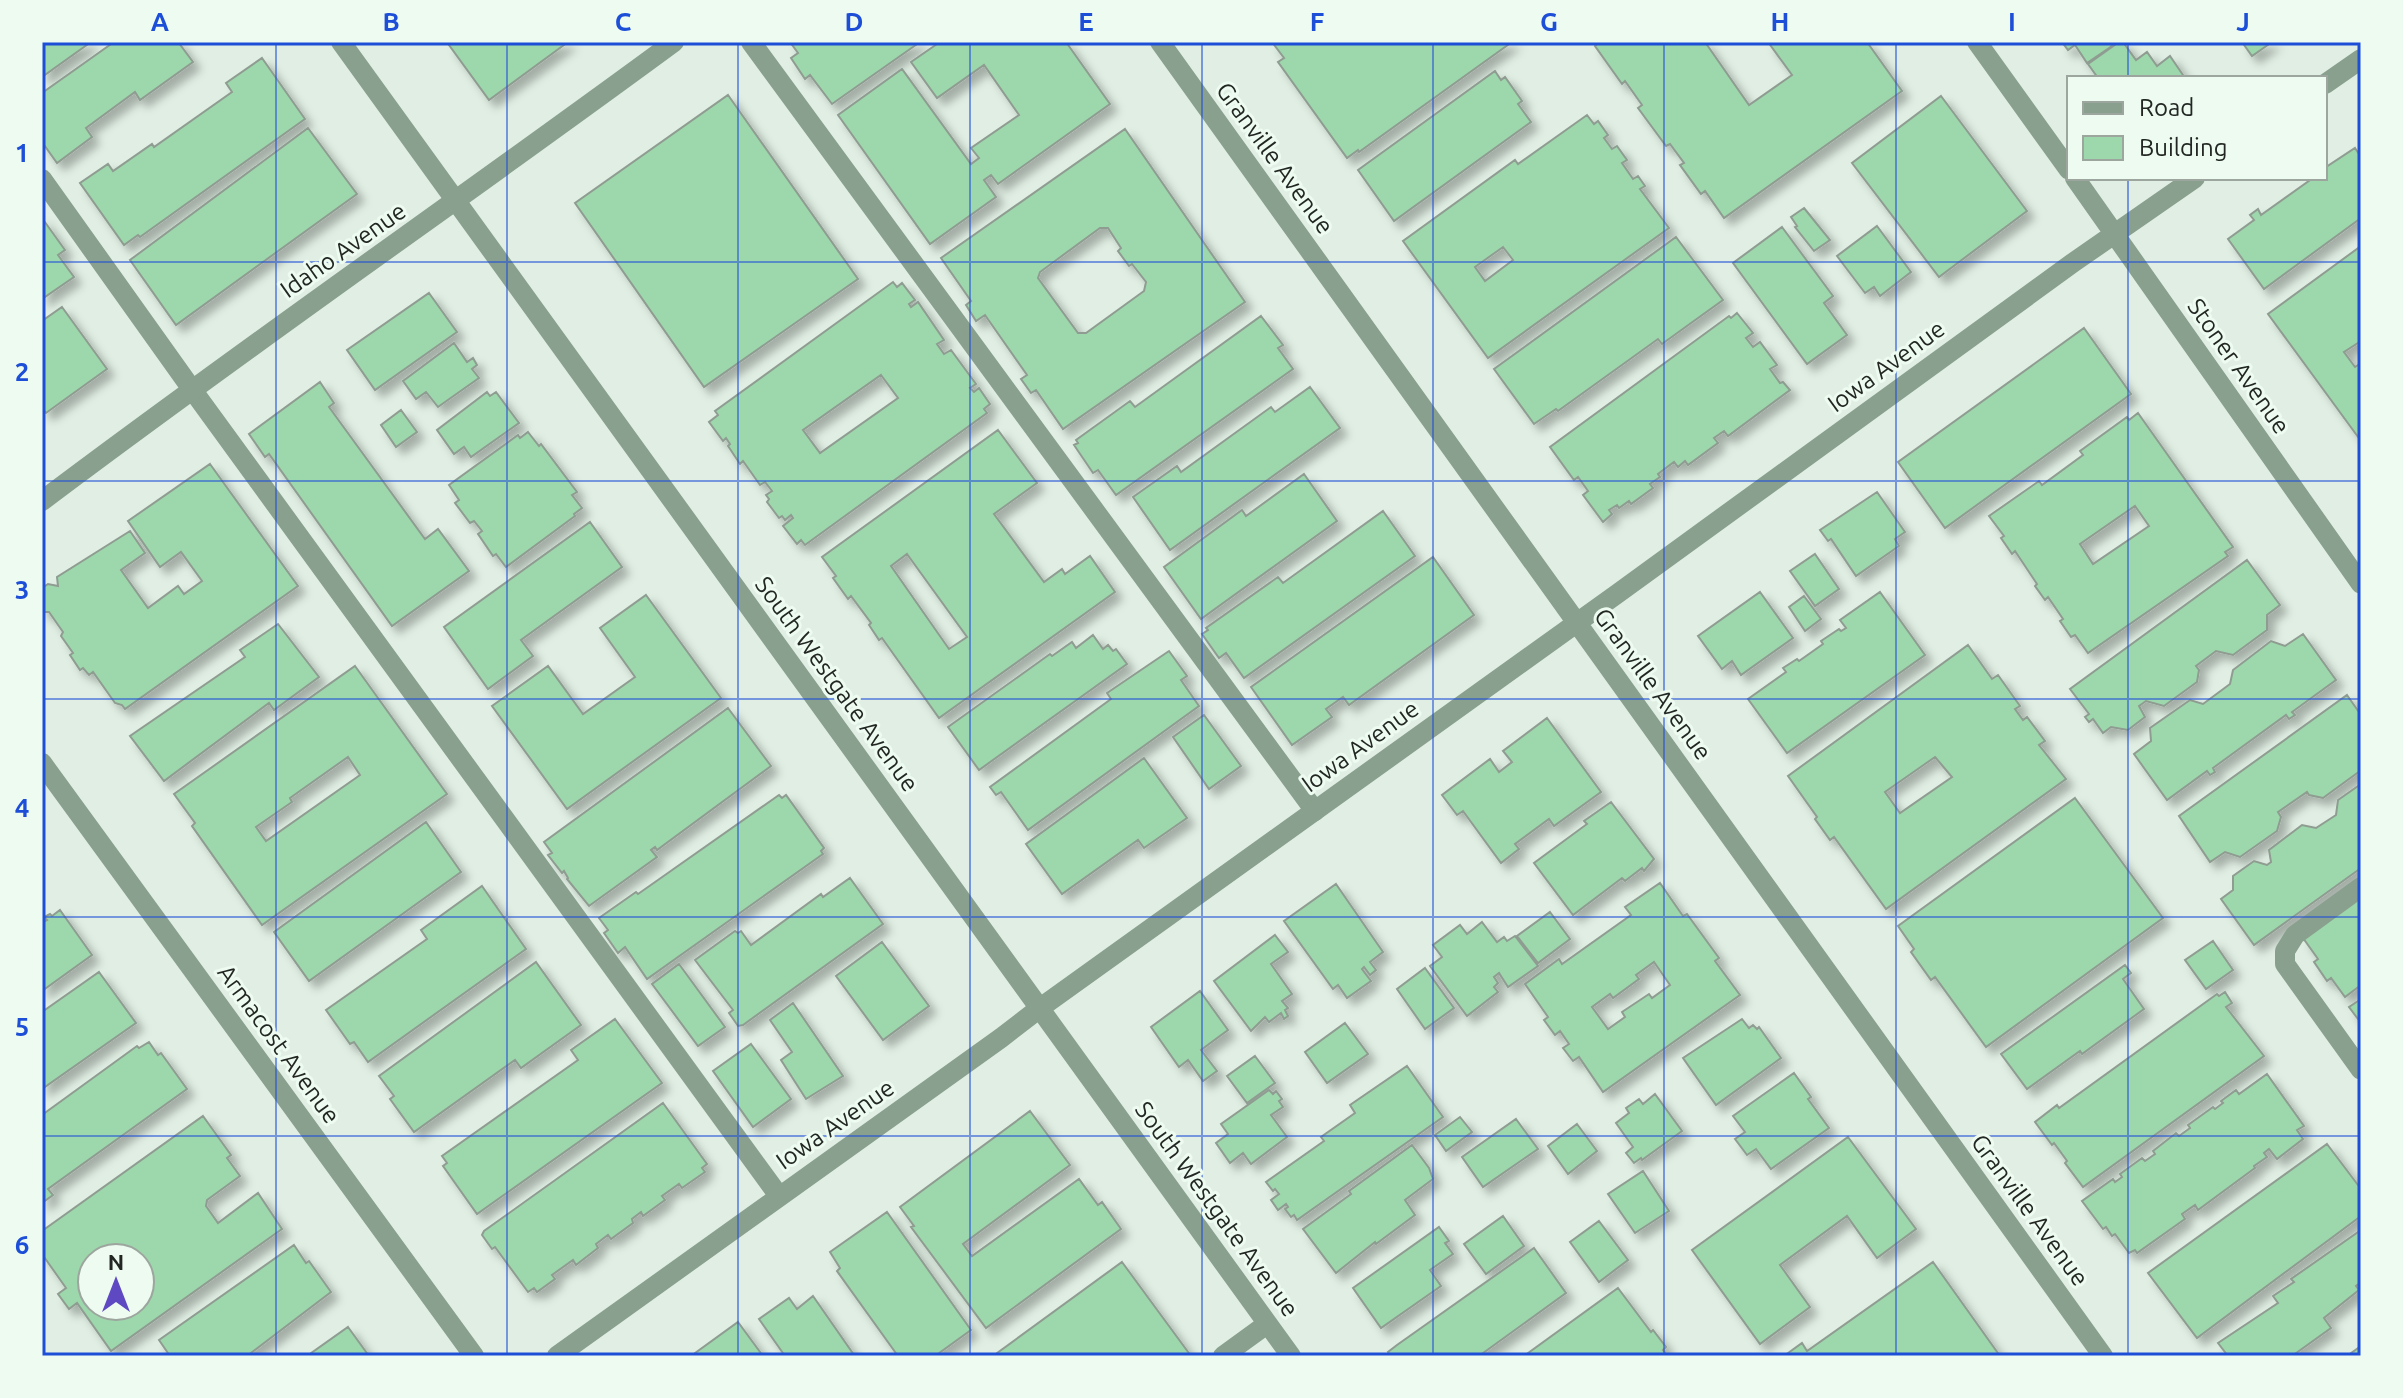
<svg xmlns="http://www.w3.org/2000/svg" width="2403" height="1398" viewBox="0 0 2403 1398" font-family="Ubuntu,sans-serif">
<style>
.building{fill:#9dd7ac;stroke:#8f9c91;stroke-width:2;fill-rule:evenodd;filter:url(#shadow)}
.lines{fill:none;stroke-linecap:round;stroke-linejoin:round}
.lane{stroke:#88a08d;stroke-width:20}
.street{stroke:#88a08d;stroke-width:20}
.grid{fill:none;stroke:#1d4ed8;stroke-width:2;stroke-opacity:0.55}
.labels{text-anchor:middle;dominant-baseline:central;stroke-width:6;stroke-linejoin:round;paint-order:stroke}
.street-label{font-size:24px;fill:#222723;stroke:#edfbf0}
.neatline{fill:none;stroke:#1d4ed8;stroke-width:3}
.grid-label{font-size:26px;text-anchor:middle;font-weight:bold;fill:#1d4ed8}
</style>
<defs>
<filter id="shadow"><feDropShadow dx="7" dy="7" stdDeviation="4" flood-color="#0004"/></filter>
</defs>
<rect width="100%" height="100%" fill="#e0eee3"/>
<path class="building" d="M42,42H91L42,77Z
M114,42H181L179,43L193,62L140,100L135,92L86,128L92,137L57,163L42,142V93Z
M454,42H568L489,100L449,45Z
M790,42H920L832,104L810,75L805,79L791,58L798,53Z
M940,42H1066L1110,104L998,184L991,175L984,180L996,197L930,244L838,115L902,69L971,164L979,158L971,148L1019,115L984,65L937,98L911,62Z
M1272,42H1512L1359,152L1358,150L1347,158L1278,62L1284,58Z
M1596,42H1705L1749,105L1792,75L1768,42H1867L1902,91L1724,218L1705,191L1701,194L1680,165L1684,163L1670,144L1666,146L1638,108L1642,105L1625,81L1622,84L1595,46L1597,44Z
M2062,42H2110L2112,46L2087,63L2075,45L2068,50Z
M2119,42H2123L2136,60L2147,52L2157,66L2170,56L2185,78H2098L2088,64Z
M2242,42H2272L2252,56Z
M262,58L305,119L140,237L138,235L124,245L80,183L108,164L113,171L152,144L154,147L232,92L226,83Z
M1495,71L1501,80L1505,77L1522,101L1518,104L1531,122L1394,221L1358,170Z
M728,95L858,279L704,387L575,203Z
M1941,96L2027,211L1939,277L1852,163Z
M1587,115L1594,124L1598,121L1608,135L1604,138L1612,149L1617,146L1627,160L1622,163L1633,179L1638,176L1645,186L1640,189L1669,228L1488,358L1403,241L1515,160L1518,164ZM1503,247L1513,260L1485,281L1475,267Z
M308,128L357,194L176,325L130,260Z
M1125,129L1245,302L1063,429L1036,390L1031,393L1021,379L1027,375L985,315L976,321L966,305L971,301L941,258ZM1100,228H1108L1121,248L1118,251L1129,266L1132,264L1146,282L1144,291L1086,333H1078L1038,278L1040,272Z
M2355,148L2361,157V218L2264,289L2228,239L2254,220L2250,215L2258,209L2261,215L2313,178H2325V165L2326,167Z
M1804,208L1830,240L1814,251L1795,227L1797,226L1791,217Z
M42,218L65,250L58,255L74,277L42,299Z
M1877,226L1911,272L1880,296L1874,287L1865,293L1837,256Z
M1782,227L1833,296L1824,303L1847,335L1807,364L1733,263Z
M1676,237L1723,300L1662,344L1658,339L1558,411L1556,409L1534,424L1494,369Z
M2361,246V341L2344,352L2355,367L2361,363V441L2268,314Z
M893,282L897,287L902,283L915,300L909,304L911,307L918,302L944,340L937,344L944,354L951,350L976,384L970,388L974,392L979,388L990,404L984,409L987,413L805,545L801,540L797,544L783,526L793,518L791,515L785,520L782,516L779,518L767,502L769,499L766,495L772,491L765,482L760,485L743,461L740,464L728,446L730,444L726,438L723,441L709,422L718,415L715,411ZM881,375L898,398L820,453L803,430Z
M429,293L457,332L375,390L347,350Z
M62,307L107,369L46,413L42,408V321Z
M1737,313L1753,333L1746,338L1753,347L1760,342L1777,365L1770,369L1780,383L1783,382L1790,390L1728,436L1724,431L1714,438L1718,443L1688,465L1685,461L1678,467L1674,462L1658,474L1660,477L1650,484L1653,488L1631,504L1629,501L1619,508L1617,505L1609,510L1612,514L1603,522L1583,495L1588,491L1578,477L1574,480L1550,447L1729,316L1731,318Z
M1261,316L1283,345L1278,348L1293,369L1116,495L1098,470L1093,473L1074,445L1078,443L1076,440L1130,401L1135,407Z
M2084,328L2131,394L1945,528L1898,462Z
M454,343L467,362L473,358L477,365L472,369L479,378L438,407L426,392L416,399L403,381Z
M320,382L334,403L329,407L425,539L438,529L469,571L392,626L269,454L265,457L249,434Z
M1310,387L1340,428L1170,550L1133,497L1177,466L1181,472L1271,407L1275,412Z
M487,392L490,396L496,392L519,423L471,457L464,447L454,454L437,430Z
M401,410L417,432L396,447L381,425Z
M2138,413L2233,547L2225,552L2228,556L2088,653L2075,635L2071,637L2060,621L2063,619L2048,597L2045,600L2035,586L2037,584L2015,551L2012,554L2001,538L2004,536L1989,516L2039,481L2042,485L2083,455L2080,451L2127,417L2129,420ZM2135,506L2149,526L2093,564L2080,544Z
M998,430L1037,483L994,514L1044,582L1062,569L1065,574L1090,556L1115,592L939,718L882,638L879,640L869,625L871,623L851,596L848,599L833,578L836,576L822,557ZM907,554L967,637L949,649L891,566Z
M528,432L539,446L541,444L577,492L572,495L582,508L574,514L575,516L506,567L496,554L493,556L478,534L482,531L474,521L470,523L455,503L459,500L449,485L518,435L520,438Z
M210,464L298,586L125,709L122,705L115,703L93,672L89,675L83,668L80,670L70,655L73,653L61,636L63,632L49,612H44L42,608V588L48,584L58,586L57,577L130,531L145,553L121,570L148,608L178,586L184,594L202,581L181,552L160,567L128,521Z
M1304,474L1337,521L1201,619L1164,567L1242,510L1246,516Z
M1877,492L1905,532L1895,539L1899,546L1856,576L1831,539L1828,541L1820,530Z
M1383,511L1415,556L1244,678L1226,653L1219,658L1202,634L1208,630L1206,628L1278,577L1283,583Z
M590,522L622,567L521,640L533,656L488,689L444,627Z
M1815,554L1839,589L1815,606L1790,571Z
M1433,557L1474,615L1349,705L1343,697L1326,709L1332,717L1292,745L1251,687Z
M2247,560L2280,605L2267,615V630L2233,655L2216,651L2196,666L2199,670L2197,682L2164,706L2146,701L2139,706L2145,717L2128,730L2111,727L2103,733L2093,719L2089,722L2085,717L2089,714L2070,689Z
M1760,592L1793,638L1741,675L1732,661L1722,669L1698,636Z
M1880,592L1925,655L1787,753L1748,699L1786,672L1783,668L1797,659L1799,661L1823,644L1821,641L1839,629L1841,631L1846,628L1840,620Z
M646,595L721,698L567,809L492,706L548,666L583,714L635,677L600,628Z
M1804,596L1821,619L1805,631L1789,607Z
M278,624L319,677L274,710L269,703L164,781L130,736L245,657L240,650Z
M2303,634L2336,680L2292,712L2295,715L2289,719L2286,715L2213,768L2215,772L2210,775L2207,771L2167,800L2134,754L2151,741L2150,728L2190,700L2203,704L2230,684L2233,670L2271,641L2285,646Z
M1093,635L1103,649L1108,645L1113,651L1116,649L1127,664L979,770L948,727L1050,654L1052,656L1072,642L1076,648Z
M1968,645L1992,679L1998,675L2020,706L2015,709L2023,720L2027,717L2045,741L2039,745L2066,779L1886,909L1834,837L1830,840L1815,819L1817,817L1788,776ZM1935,757L1952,777L1900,813L1885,792Z
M1169,651L1187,676L1181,680L1199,706L1028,830L1001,792L996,795L990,787L1111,699L1107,693Z
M355,666L447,794L262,925L192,826L195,823L174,794ZM348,757L360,775L266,841L256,827L292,802L290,798Z
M2347,695L2361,715L2360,771L2323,798L2309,795L2307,792L2278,812L2281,817L2277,831L2240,857L2225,852L2210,862L2179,816Z
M728,708L771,766L657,850L655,847L651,850L657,857L589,906L567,879L568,878L564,871L562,873L548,855L552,853L544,842Z
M1204,715L1241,766L1209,789L1173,737Z
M1547,718L1601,792L1554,826L1549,819L1515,844L1519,849L1501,863L1463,811L1457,815L1442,795L1490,759L1499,772L1512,762L1503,751Z
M1144,758L1187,818L1144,848L1138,840L1062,894L1026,844Z
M2361,784V868L2254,945L2221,899L2233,890V876L2254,861L2267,865L2271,862L2269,850L2302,825L2316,828L2336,815L2338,800Z
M779,795L782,798L786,795L824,848L821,851L823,854L647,979L625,947L618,953L604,933L608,930L599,918L636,892L638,894Z
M2075,798L2163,918L1986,1047L1935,977L1931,980L1911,952L1914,949L1898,926Z
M1611,802L1654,859L1644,871L1642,868L1625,881L1622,878L1573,915L1534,863L1587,824L1584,821Z
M426,822L461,872L309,981L274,932Z
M850,878L883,924L743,1025L738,1026L729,1013L733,1010L695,960L735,931L738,933L741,931L751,945L821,894L823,897Z
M1660,883L1683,916L1687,914L1719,958L1715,961L1740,995L1603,1092L1579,1057L1573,1061L1563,1048L1569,1044L1560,1031L1555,1035L1544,1020L1548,1017L1525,984L1559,959L1562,964L1631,915L1625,907ZM1654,962L1670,985L1652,998L1649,994L1622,1012L1625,1017L1608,1029L1592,1007L1610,994L1613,998L1639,979L1636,975Z
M1336,884L1383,952L1370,962L1376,970L1370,975L1364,967L1362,969L1371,981L1347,998L1338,985L1333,989L1284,921Z
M482,886L526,949L368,1062L354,1042L350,1044L326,1010L427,939L421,930Z
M2361,897V985L2345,997L2331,978L2327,981L2314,962L2318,959L2303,938Z
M60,910L92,955L42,991V923L47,920L44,917L50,914L52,916Z
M1550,912L1570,939L1538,963L1517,936Z
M1482,922L1497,942L1504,937L1507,941L1515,936L1538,966L1508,987L1499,973L1494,977L1498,983L1494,987L1498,992L1467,1016L1430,966L1442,957L1433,945L1460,925L1467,934Z
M1275,935L1288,952L1271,964L1292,994L1282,1001L1288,1008L1285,1010L1288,1016L1284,1019L1281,1013L1269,1022L1265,1017L1251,1031L1214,981Z
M2213,941L2233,970L2206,989L2185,960Z
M882,942L929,1006L883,1040L836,976Z
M536,962L581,1025L521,1068L515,1060L414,1132L390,1099L394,1096L379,1076Z
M679,964L725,1027L698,1046L652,984Z
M2125,965L2131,973L2123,979L2144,1009L2082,1054L2080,1051L2027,1089L2001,1054Z
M1425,968L1454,1008L1425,1029L1397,989Z
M99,972L136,1023L42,1089V1012Z
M1200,991L1228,1030L1201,1050L1217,1071L1203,1081L1188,1060L1179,1067L1151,1027Z
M2225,992L2232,1003L2226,1007L2264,1056L2083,1187L2065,1163L2067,1161L2054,1143L2052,1145L2035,1122L2057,1105L2059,1108L2217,994L2219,996Z
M2361,999V1023L2349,1007Z
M793,1003L843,1076L806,1099L781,1060L792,1052L770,1020Z
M615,1019L662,1083L477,1214L443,1166L447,1163L442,1156L578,1060L571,1050Z
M1742,1019L1749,1028L1753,1025L1757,1029L1759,1027L1781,1058L1716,1105L1683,1058Z
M1345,1023L1368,1054L1327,1083L1305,1052Z
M149,1042L158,1055L161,1053L187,1089L48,1189L53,1195L42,1203V1115L137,1046L139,1048Z
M751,1044L791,1099L753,1127L713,1071Z
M1255,1056L1275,1083L1247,1103L1227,1076Z
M1407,1066L1443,1117L1297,1220L1294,1215L1291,1217L1285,1209L1288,1207L1286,1204L1278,1210L1271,1200L1279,1194L1275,1189L1273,1191L1266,1182L1324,1141L1321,1137L1355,1113L1350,1105Z
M1794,1073L1811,1097L1808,1099L1829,1128L1771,1169L1756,1149L1747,1155L1735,1139L1745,1132L1733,1116Z
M2267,1074L2304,1126L2297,1130L2303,1139L2277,1159L2269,1149L2264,1153L2267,1157L2254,1166L2255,1168L2198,1210L2195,1205L2182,1214L2185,1219L2137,1253L2135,1250L2129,1253L2115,1234L2112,1236L2106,1227L2103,1229L2082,1201L2113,1179L2115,1182L2122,1177L2120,1174L2142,1158L2145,1161L2155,1154L2153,1151L2176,1133L2179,1136L2190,1128L2188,1125L2213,1107L2215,1109L2223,1103L2221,1101L2236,1090L2239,1094Z
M1269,1090L1273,1094L1276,1091L1282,1099L1279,1101L1283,1107L1271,1115L1287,1137L1251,1164L1243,1153L1230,1163L1216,1143L1228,1134L1221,1124Z
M1655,1094L1682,1131L1642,1160L1641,1158L1634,1163L1626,1153L1633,1147L1616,1123L1629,1113L1626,1108L1639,1099L1643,1104Z
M663,1103L707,1164L702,1168L705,1172L682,1188L679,1184L662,1196L665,1200L643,1216L641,1212L632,1219L633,1223L611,1239L608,1235L596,1244L598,1248L576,1265L573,1260L552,1275L555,1279L537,1292L534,1288L528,1292L495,1247L492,1249L482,1235L484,1231Z
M1030,1111L1070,1165L963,1244L972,1256L1079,1179L1098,1205L1102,1202L1121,1229L986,1328L911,1227L914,1226L900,1207Z
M203,1116L231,1155L227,1158L240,1176L207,1200L206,1206L218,1223L258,1193L282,1229L111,1351L77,1303L69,1309L58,1294L66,1288L42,1254V1231ZM92,1258H140V1306H92Z
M1460,1117L1472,1132L1446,1151L1435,1135Z
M1516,1119L1538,1149L1483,1187L1462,1157Z
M1577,1124L1597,1151L1568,1174L1548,1146Z
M1848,1137L1916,1229L1877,1258L1847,1216L1780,1265L1810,1307L1760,1344L1692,1250Z
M2327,1144L2361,1189V1216L2197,1338L2148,1273Z
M1412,1145L1429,1168L1433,1179L1405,1200L1415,1215L1376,1244L1375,1242L1336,1273L1303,1229L1351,1194L1349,1191Z
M1643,1171L1669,1211L1635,1233L1608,1194Z
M887,1212L971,1330L935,1356H898L837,1271L840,1268L830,1252Z
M1503,1216L1524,1246L1486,1274L1464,1244Z
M1599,1221L1628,1260L1599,1282L1570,1242Z
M1439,1227L1449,1241L1445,1243L1453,1254L1430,1270L1441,1286L1381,1328L1353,1288Z
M2361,1230V1282L2356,1286L2359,1290L2324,1318L2331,1328L2292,1356H2228L2218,1343L2278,1303L2273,1296L2294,1282L2291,1279Z
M294,1245L306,1263L309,1261L331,1292L247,1356H170L159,1340Z
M1534,1248L1566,1293L1479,1356H1391L1388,1352L1397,1345Z
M1122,1262L1191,1356H993Z
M1933,1262L2000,1356H1784L1802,1343L1807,1351Z
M1618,1288L1651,1332L1653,1330L1666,1347L1663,1350L1668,1356H1524Z
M813,1296L854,1355L853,1356H785L759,1319L789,1298L797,1309Z
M738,1322L763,1356H691Z
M348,1327L369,1356H307Z
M2361,1346V1356H2347Z"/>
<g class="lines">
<path class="lane" d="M751,42L1315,811
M42,179L191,388L779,1196
M2361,887L2295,935L2285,951V964L2361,1070
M1223,1356L1267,1324"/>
<path class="street" d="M341,42L1291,1356
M1160,42L2103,1356
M1977,42L2069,170
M2325,84L2361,59
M2075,178L2361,584
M42,501C250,344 465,196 674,42
M42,763L474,1356
M557,1356L1001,1038L1040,1008L1617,594L2074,262L2195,178"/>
</g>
<path class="grid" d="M276,42V1356M507,42V1356M738,42V1356M970,42V1356M1202,42V1356M1433,42V1356M1664,42V1356M1896,42V1356M2128,42V78M2128,178V1356M42,262H2361M42,481H2361M42,699H2361M42,917H2361M42,1136H2361"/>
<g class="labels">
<g class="street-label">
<text transform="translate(1275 158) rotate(54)">Granville Avenue</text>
<text transform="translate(343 250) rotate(-35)">Idaho Avenue</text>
<text transform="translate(1886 366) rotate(-36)">Iowa Avenue</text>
<text transform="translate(2239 366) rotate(55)">Stoner Avenue</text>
<text transform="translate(837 684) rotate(54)">South Westgate Avenue</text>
<text transform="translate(1653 684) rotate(54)">Granville Avenue</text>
<text transform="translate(1360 746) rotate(-36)">Iowa Avenue</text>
<text transform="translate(279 1044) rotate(54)">Armacost Avenue</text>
<text transform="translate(835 1124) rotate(-35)">Iowa Avenue</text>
<text transform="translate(1217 1209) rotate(54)">South Westgate Avenue</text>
<text transform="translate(2030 1210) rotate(54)">Granville Avenue</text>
</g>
</g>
<rect width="2403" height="1398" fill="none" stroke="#edfbf0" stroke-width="88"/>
<rect x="2067" y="76" width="260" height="104" fill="#edfbf0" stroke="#9ca69e" stroke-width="2"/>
<rect x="2083" y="102" width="40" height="12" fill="#88a08d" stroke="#9ca69e" stroke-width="2"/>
<text x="2139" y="116" font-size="24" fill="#222723">Road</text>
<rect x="2083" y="136" width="40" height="24" fill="#9dd7ac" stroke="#9ca69e" stroke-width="2"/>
<text x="2139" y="156" font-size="24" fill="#222723">Building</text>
<g transform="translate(116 1282)"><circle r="38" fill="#edfbf0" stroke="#9ca69e" stroke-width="2"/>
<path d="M0-6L14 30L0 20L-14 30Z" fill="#5f49c2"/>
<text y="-12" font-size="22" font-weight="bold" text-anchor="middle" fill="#222723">N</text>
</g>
<rect x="44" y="44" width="2315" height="1310" class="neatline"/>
<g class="grid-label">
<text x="160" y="31">A</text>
<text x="391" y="31">B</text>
<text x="623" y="31">C</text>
<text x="854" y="31">D</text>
<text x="1086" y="31">E</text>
<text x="1317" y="31">F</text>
<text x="1549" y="31">G</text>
<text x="1780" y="31">H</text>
<text x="2012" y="31">I</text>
<text x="2243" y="31">J</text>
<text x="22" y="162">1</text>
<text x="22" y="381">2</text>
<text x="22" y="599">3</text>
<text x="22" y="817">4</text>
<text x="22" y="1036">5</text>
<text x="22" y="1254">6</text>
</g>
</svg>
